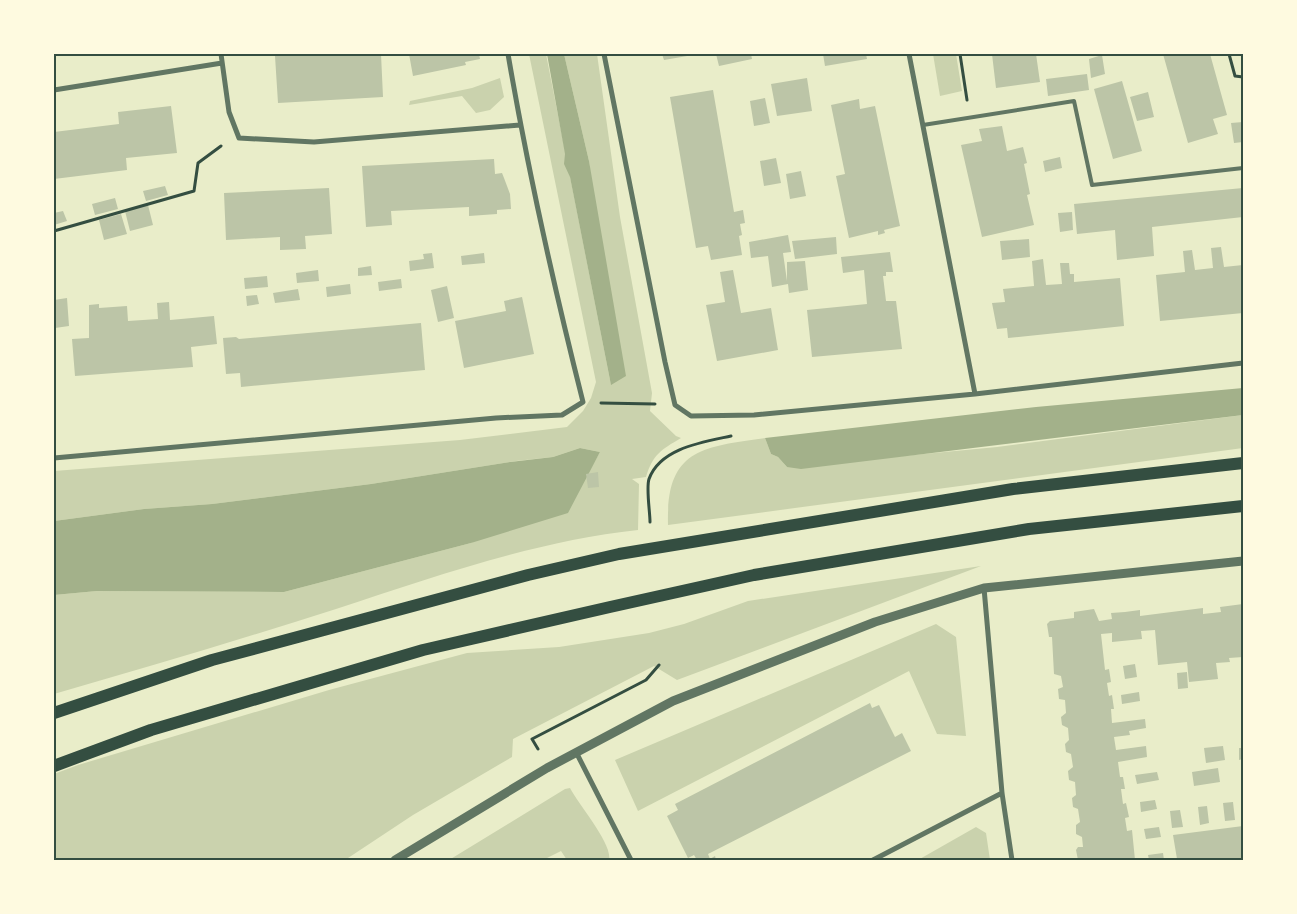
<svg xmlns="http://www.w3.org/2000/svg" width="1297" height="914" viewBox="0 0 1297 914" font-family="'Sofia Sans Condensed',sans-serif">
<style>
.green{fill:#cad2ad}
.water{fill:#a3b18a}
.building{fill:#bcc5a7}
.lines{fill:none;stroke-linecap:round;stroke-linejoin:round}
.path{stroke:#344e41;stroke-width:3}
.service{stroke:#617663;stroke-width:4}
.minor{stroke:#617663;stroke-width:5}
.tertiary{stroke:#617663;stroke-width:9}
.primary{stroke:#344e41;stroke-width:12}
.neatline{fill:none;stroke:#344e41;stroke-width:2}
</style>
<rect width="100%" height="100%" fill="#e9edc9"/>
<path class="green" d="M529,54H546L611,385L589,161L564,54H597L620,217L652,393L650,411L676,436L681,438C661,450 653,454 646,477L632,479L639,484L638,530C535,541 434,577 336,609C242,639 148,667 54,694V595L97,591L284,592L471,543L584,480L600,452L580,448L553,457L516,461L371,484L212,504L144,509L54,521V471L460,440L567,427L583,411L591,398L596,382Z
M933,54H956L962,91L940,96Z
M500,78L504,97L490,110L476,113L462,96L409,105L410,101L472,88Z
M1243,415V448L668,525C666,450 700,447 765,438L771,454L778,457L787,467L997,447Z
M981,566L677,680L654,666L513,739L512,757L413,815L345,860H54V774L78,765L329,690L467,653L559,647L649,633L684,624L748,601Z
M936,624L956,637L966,736L937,734L909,671L638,811L615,760Z
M570,788C578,804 613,844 609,860H567L561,851L543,860H449L565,789Z
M976,827L986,833L990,860H918Z"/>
<path class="water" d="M547,54H564L589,161L626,376L611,385L570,177L564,164L565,154Z
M1243,388V415L801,469L787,467L778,457L771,454L765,438L1036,407Z
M580,448L600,452L568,513L471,543L284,592L97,591L54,595V521L144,509L212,504L371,484L510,462L553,457Z"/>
<path class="building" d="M381,54L383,97L278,103L275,56Z
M409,54H479L480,59L465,62L466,65L413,76Z
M662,54H693V55L664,60Z
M716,54H751L752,59L719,66Z
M823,54H866L867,59L825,66Z
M992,54H1036L1040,82L996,88Z
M1163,54H1210L1227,115L1213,119L1218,134L1188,143Z
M1102,55L1105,74L1091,78L1089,59Z
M1087,74L1089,90L1048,96L1046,79Z
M807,78L812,111L777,116L771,84Z
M1122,81L1142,151L1113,159L1094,89Z
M713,90L734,212L743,210L745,223L740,224L742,235L739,236L742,255L711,260L708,246L696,248L670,97Z
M1148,92L1154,117L1137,121L1130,97Z
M765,98L770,123L754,126L750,101Z
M859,99L860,109L875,106L900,226L884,230L885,233L878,235V231L849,238L836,176L845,174L831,105Z
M171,106L177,153L126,158L127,170L54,179V132L119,124L118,112Z
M1243,122V142L1234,143L1231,123Z
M1002,126L1007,151L1023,147L1027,163L1024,164L1030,194L1027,195L1034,225L982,237L961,145L982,141L979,129Z
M1060,157L1062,168L1045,172L1043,161Z
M776,158L781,183L764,186L760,161Z
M494,159L495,174L502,173L504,178L510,194L511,209L497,210V214L469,216V207L391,211L392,225L366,227L362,166Z
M801,171L806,196L790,199L786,174Z
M165,186L168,195L146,201L143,191Z
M329,188L332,234L305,236L306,249L280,250V237L226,240L224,193Z
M1243,188V217L1152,227L1154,256L1117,260L1115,230L1077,234L1074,204Z
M115,198L118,209L95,215L92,204Z
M148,205L153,225L130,231L125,211Z
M63,211L67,221L54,225V213Z
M1072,212L1073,230L1060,232L1058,213Z
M121,214L127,234L104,240L99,220Z
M788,235L791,252L783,253L787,281V262L805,261L808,290L789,293L788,284L772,287L768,256L751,258L749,242Z
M836,237L837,254L795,259L792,241Z
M1029,239L1030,257L1002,260L1000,241Z
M1221,247L1224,267L1243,265V313L1160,321L1156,275L1185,272L1183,251L1192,250L1195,270L1213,268L1211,248Z
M890,252L893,272H886V276H883L886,301H896L902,349L812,357L807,310L867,304L864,270L843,273L841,257Z
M432,253L434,268L410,271L409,261L424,259L423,254Z
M484,253L485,263L462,265L461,256Z
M1043,259L1046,285L1062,284L1060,263H1069L1070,274H1074V282L1120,278L1124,326L1008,338L1007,328L997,329L992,303L1005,302L1003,289L1034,286L1032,261Z
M371,266L372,275L358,276V268Z
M318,270L319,281L297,283L296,273Z
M733,270L741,313L771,308L778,350L717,361L706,305L725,302L720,272Z
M267,276L268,287L245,289L244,278Z
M401,279L402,288L379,291L378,282Z
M350,284L351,294L327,297L326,287Z
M447,286L454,318L438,322L431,290Z
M298,289L300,300L275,303L273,293Z
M257,295L259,304L247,306L246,296Z
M522,297L534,354L464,368L455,321L506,311L504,301Z
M67,298L69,326L55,328L54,300Z
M169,302L170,320L214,316L217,344L191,347L193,367L75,376L72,339L89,338V305L99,304V308L127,306L128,321L158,319L157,303Z
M421,323L425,370L241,387L240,373L226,374L223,338L236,337L239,339Z
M598,472L599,487L588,488L586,474Z
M1243,604V657L1229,658L1230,662L1216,663L1218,679L1189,682L1187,662L1158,665L1155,630L1141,631L1142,639L1112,642V633L1101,634L1105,670L1109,669L1111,682L1107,683L1109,696L1112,695L1114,709H1111L1112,723L1145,719L1146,728L1129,731L1130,735L1114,737L1116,750L1146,746L1147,757L1118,762L1120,777H1123L1125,789H1121L1123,804L1126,803L1129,817L1125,818L1127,831L1132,830L1135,860H1078L1076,850L1078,847H1083L1082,837L1076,834V825L1080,822L1078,809L1073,807L1072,798L1076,795L1075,782L1069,780L1068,771L1073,767L1071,754L1066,752L1065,744L1069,740L1068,728L1062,725L1061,717L1066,713L1065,700L1059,699L1058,689L1063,687L1061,676L1054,674L1052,637H1049L1047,624L1050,621L1074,618V612L1094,609L1099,621L1112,619L1111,613L1125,612L1140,610V616L1203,608V614L1221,612L1220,607Z
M1135,664L1137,677L1125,679L1123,666Z
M1187,672L1188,688L1178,689L1177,673Z
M1139,692L1140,701L1122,704L1121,695Z
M870,703L872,708L879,705L895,737L902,733L911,751L708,854L710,859L715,856L716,860H697L694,855L688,858L667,816L678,810L675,804Z
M1223,746L1225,760L1206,763L1204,748Z
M1239,748H1243V759L1239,760Z
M1218,768L1220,782L1194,786L1192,772Z
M1157,772L1159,780L1137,784L1135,775Z
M1155,800L1157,809L1141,812L1140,802Z
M1233,802L1235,820L1225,821L1223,803Z
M1207,806L1209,823L1200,825L1198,807Z
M1180,810L1183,827L1172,828L1170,811Z
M1243,826V860H1173L1177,859L1173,835Z
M1159,827L1161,837L1146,839L1144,829Z
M1163,853L1164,860H1149L1148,855Z"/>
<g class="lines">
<path class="path" d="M960,54L967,100
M1229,54L1235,76L1243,77
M54,231L194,191L198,163L221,146
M601,403L655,404
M650,522C650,512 646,488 649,479C660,448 703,442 731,436
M538,749L532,739L646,680L659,665"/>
<path class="service" d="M923,125L1074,101L1092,185L1243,168"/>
<path class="minor" d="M221,54L229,112L239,138L314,142L520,125
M604,54L665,362L675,405L691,416L754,415L975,394L1243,363
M909,54L975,394
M54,90L222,63
M54,458L496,418L562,415L583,402C554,287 528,171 508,54
M984,588L1002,793L1012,860
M576,752L631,860
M873,860L1002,793"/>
<path class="tertiary" d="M395,860L547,768L673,701L875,622L984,588L1243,561"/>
<path class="primary" d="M54,713L212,660L528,575L619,554L1013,489L1243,463
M54,766L151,730L423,650L610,607L754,575L1029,529L1243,506"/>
</g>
<rect width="1297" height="914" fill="none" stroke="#fefae0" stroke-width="110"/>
<rect x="55" y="55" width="1187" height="804" class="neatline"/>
</svg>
